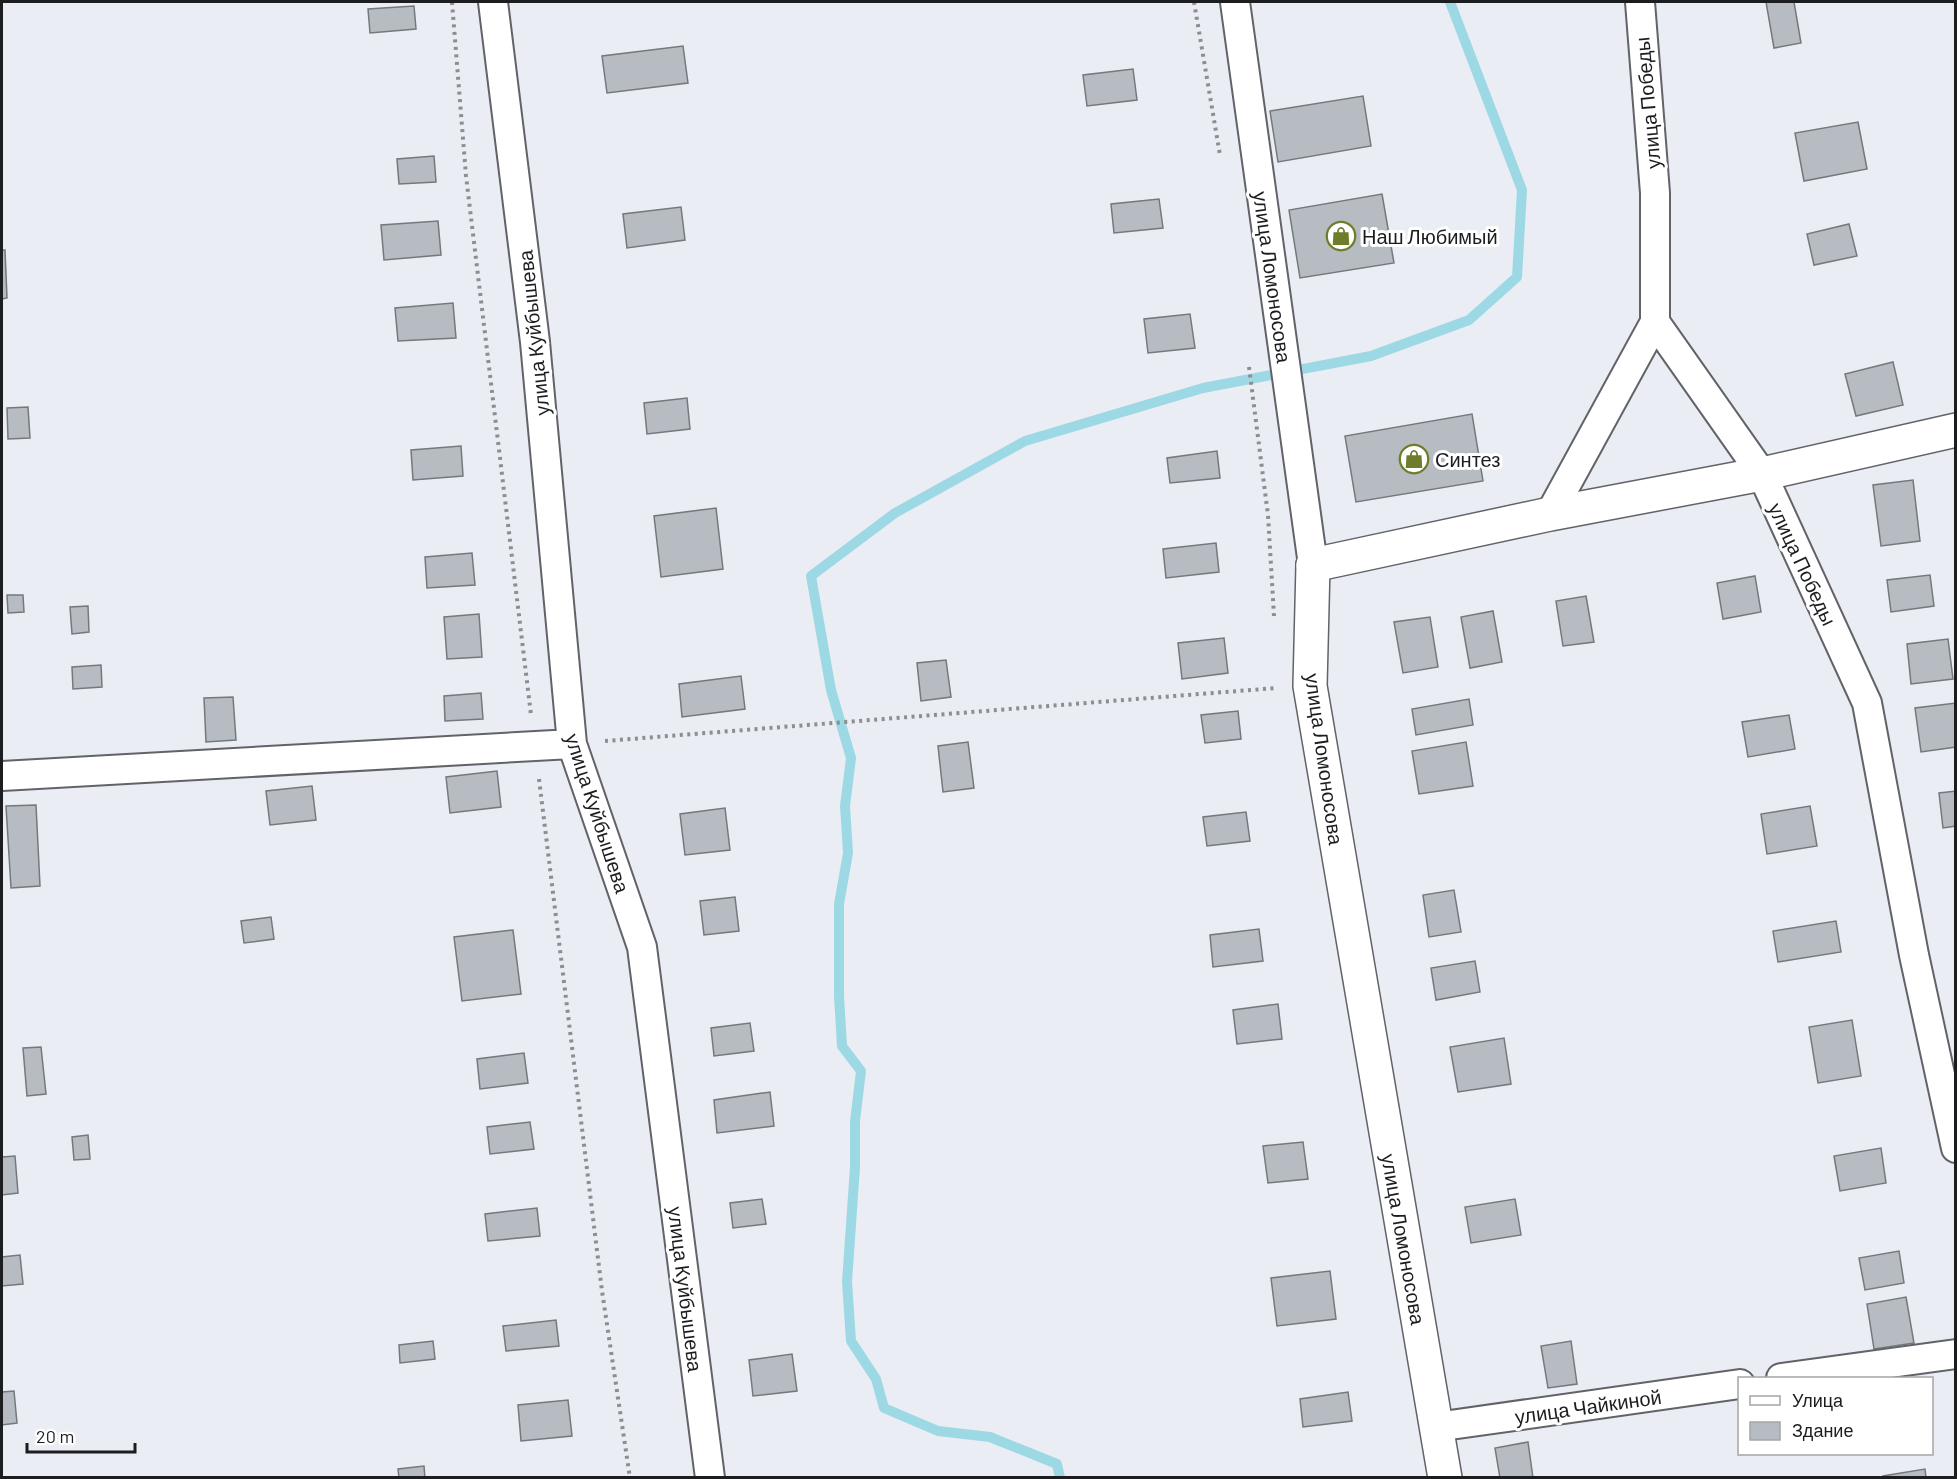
<svg xmlns="http://www.w3.org/2000/svg" width="1957" height="1479" viewBox="0 0 1957 1479" font-family="Barlow,sans-serif">
<style>
.lines{fill:none;stroke-linecap:round;stroke-linejoin:round}
.stream{stroke:#9dd9e5;stroke-width:10}
.building{fill:#b6bcc1;stroke:#73797d;stroke-width:1.5}
.minor-casing{stroke:#616369;stroke-width:32}
.tertiary-casing{stroke:#616369;stroke-width:36}
.secondary-casing{stroke:#616369;stroke-width:36}
.path{stroke:#8c8e92;stroke-width:4;stroke-dasharray:3 4.5;stroke-linecap:butt}
.minor{stroke:#fff;stroke-width:28}
.tertiary{stroke:#fff;stroke-width:33}
.secondary{stroke:#fff;stroke-width:33}
.labels{text-anchor:middle;dominant-baseline:central;stroke-width:6;stroke-linejoin:round;paint-order:stroke}
.street-label{font-size:20px;fill:#1c1d1f;stroke:#fff}
.poi-label{font-size:20px;fill:#1c1d1f;stroke:#fff;text-anchor:start}
</style>
<rect width="100%" height="100%" fill="#ebedf4"/>
<g class="lines">
<path class="stream" d="M1060,1478L1057,1464L990,1437L938,1431L884,1408L876,1379L851,1341L847,1282L855,1167V1121L861,1071L842,1046L839,996V904L848,853L845,806L851,758L831,690L811,576L895,513L1025,441L1203,388L1371,356L1469,320L1517,277L1522,190L1450,2"/>
</g>
<path class="building" d="M1766,2H1794L1801,43L1774,48Z
M414,6L416,29L370,33L368,9Z
M683,46L688,83L607,93L602,56Z
M1133,69L1137,100L1087,106L1083,75Z
M1363,96L1371,146L1278,162L1270,111Z
M1858,122L1867,169L1804,181L1795,133Z
M434,156L436,182L399,184L397,159Z
M1382,194L1394,263L1300,278L1289,210Z
M1159,199L1163,228L1114,233L1111,204Z
M681,207L685,240L627,248L623,214Z
M438,221L441,255L384,260L381,225Z
M1849,224L1857,256L1814,265L1807,234Z
M2,250H5L7,298L2,299Z
M453,303L456,338L398,341L395,308Z
M1190,314L1195,348L1148,353L1144,319Z
M1893,362L1903,405L1856,416L1845,374Z
M687,398L690,429L647,434L644,403Z
M28,407L30,438L8,439L7,408Z
M1472,414L1483,481L1356,502L1345,436Z
M461,446L463,476L413,480L411,450Z
M1217,451L1220,478L1170,483L1167,458Z
M1913,480L1920,541L1881,546L1873,485Z
M716,508L723,569L661,577L654,516Z
M1216,543L1219,572L1166,578L1163,549Z
M472,553L475,585L427,588L425,557Z
M1930,575L1934,606L1891,612L1887,580Z
M1755,576L1761,612L1723,619L1717,583Z
M7,595H23L24,612L8,613Z
M1586,596L1594,642L1563,646L1556,601Z
M88,606L89,632L72,634L70,607Z
M1493,611L1502,662L1470,668L1461,617Z
M479,614L482,657L447,659L444,617Z
M1430,617L1438,667L1403,673L1394,622Z
M1224,638L1228,673L1182,679L1178,643Z
M1948,639L1953,679L1911,684L1907,644Z
M946,660L951,697L921,701L917,663Z
M101,665L102,687L73,689L72,667Z
M741,676L745,709L682,717L679,684Z
M481,693L483,719L445,721L444,696Z
M233,697L236,740L206,742L204,698Z
M1469,699L1473,725L1416,735L1412,709Z
M1956,703V747L1921,752L1915,708Z
M1238,711L1241,739L1205,743L1201,715Z
M1789,715L1795,749L1748,757L1742,722Z
M968,742L974,788L943,792L938,746Z
M1466,742L1473,786L1419,794L1412,751Z
M497,771L501,807L450,813L446,777Z
M312,786L316,820L270,825L266,791Z
M1956,791V826L1943,828L1939,793Z
M36,805L40,886L11,888L6,806Z
M1810,806L1817,846L1767,854L1761,814Z
M725,808L730,850L685,855L680,814Z
M1246,812L1250,841L1207,846L1203,817Z
M1454,890L1461,932L1429,937L1423,895Z
M735,897L739,931L704,935L700,901Z
M271,917L274,939L244,943L241,921Z
M1836,921L1841,952L1778,962L1773,931Z
M1259,929L1263,961L1213,967L1210,935Z
M513,930L521,994L462,1001L454,937Z
M1475,961L1480,992L1436,1000L1431,968Z
M1278,1004L1282,1039L1237,1044L1233,1010Z
M1852,1020L1861,1076L1818,1083L1809,1027Z
M750,1023L754,1051L714,1056L711,1028Z
M1504,1038L1511,1084L1458,1092L1450,1047Z
M41,1047L46,1094L27,1096L23,1048Z
M524,1053L528,1083L480,1089L477,1059Z
M770,1092L774,1126L717,1133L714,1100Z
M530,1122L534,1149L490,1154L487,1127Z
M88,1135L90,1159L74,1160L72,1137Z
M1303,1142L1308,1179L1268,1183L1263,1146Z
M1881,1148L1886,1183L1840,1191L1834,1156Z
M15,1156L18,1193L2,1195V1157Z
M762,1199L766,1224L733,1228L730,1203Z
M1515,1199L1521,1235L1471,1243L1465,1207Z
M537,1208L540,1236L488,1241L485,1214Z
M1899,1251L1904,1283L1865,1290L1859,1258Z
M20,1255L23,1284L2,1286V1257Z
M1330,1271L1336,1319L1277,1326L1271,1278Z
M1906,1297L1914,1343L1874,1349L1867,1304Z
M556,1320L559,1346L506,1351L503,1326Z
M433,1341L435,1359L400,1363L399,1345Z
M1571,1341L1577,1384L1548,1388L1541,1346Z
M792,1354L797,1391L753,1396L749,1360Z
M14,1391L17,1423L2,1425V1392Z
M1348,1392L1352,1421L1303,1427L1300,1399Z
M568,1400L572,1436L521,1441L518,1405Z
M1528,1442L1533,1478H1500L1495,1448Z
M424,1466L425,1478H399L398,1469Z
M1925,1469L1926,1478H1883V1476Z"/>
<g class="lines">
<g class="minor-casing">
<path id="minor" d="M493,2L535,342L572,744L642,947L710,1478
M1235,2L1313,565
M1640,2L1655,193V322L1762,474L1867,703L1914,955L1956,1148
M1550,514L1655,322
M2,776L572,744
M1781,1378L1956,1354
M1436,1427L1740,1384"/>
</g>
<g class="tertiary-casing">
<path id="tertiary" d="M1313,565L1550,514L1762,474L1956,430"/>
</g>
<g class="secondary-casing">
<path id="secondary" d="M1313,565L1310,686L1445,1478"/>
</g>
<path class="path" d="M452,2L466,176L531,715
M1194,2L1220,155
M1249,367L1268,515L1274,616
M605,741L1276,688
M539,779L602,1291L630,1478"/>
<use href="#minor" class="minor"/>
<use href="#tertiary" class="tertiary"/>
<use href="#secondary" class="secondary"/>
</g>
<defs>
<g id="shop-ring" transform="scale(1.5)"><circle r="9.5" fill="#fff" stroke="#6e7d2a" stroke-width="1.5"/><path d="M-5-2.5h2.3a2.7 3.5 0 0 1 5.4 0H5L5.5 6h-11ZM-1.5-2.5h3a1.5 2.3 0 0 0-3 0Z" fill="#6e7d2a"/></g>
</defs>
<g fill-rule="evenodd">
<use href="#shop-ring" x="1341" y="236"/>
<use href="#shop-ring" x="1414" y="459"/>
</g>
<g class="labels">
<g class="street-label">
<text transform="translate(1647 103) rotate(-95)">улица Победы</text>
<text transform="translate(1273 277) rotate(82)">улица Ломоносова</text>
<text transform="translate(533 333) rotate(-96)">улица Куйбышева</text>
<text transform="translate(1803 564) rotate(65)">улица Победы</text>
<text transform="translate(1325 759) rotate(82)">улица Ломоносова</text>
<text transform="translate(598 813) rotate(72)">улица Куйбышева</text>
<text transform="translate(1404 1239) rotate(80)">улица Ломоносова</text>
<text transform="translate(686 1289) rotate(83)">улица Куйбышева</text>
<text transform="translate(1588 1406) rotate(-8)">улица Чайкиной</text>
</g>
<g class="poi-label">
<text x="1362" y="236">Наш Любимый</text>
<text x="1435" y="459">Синтез</text>
</g>
</g>
<rect width="1957" height="1479" fill="none" stroke="#1c1d1f" stroke-width="6"/>
<rect x="1738" y="1377" width="195" height="78" fill="#ffffff" stroke="#a4a5a5" stroke-width="1.5"/>
<rect x="1750" y="1396" width="30" height="9" fill="#ffffff" stroke="#a4a5a5" stroke-width="1.5"/>
<text x="1792" y="1407" font-size="18" fill="#1c1d1f">Улица</text>
<rect x="1750" y="1422" width="30" height="18" fill="#b6bcc1" stroke="#a4a5a5" stroke-width="1.5"/>
<text x="1792" y="1437" font-size="18" fill="#1c1d1f">Здание</text>
<path d="M27 1443v9h108v-9" fill="none" stroke="#1c1d1f" stroke-width="3"/>
<text x="36" y="1443" font-size="18" fill="#1c1d1f" stroke="#ffffff" stroke-width="4.5" paint-order="stroke">20 m</text>
</svg>
